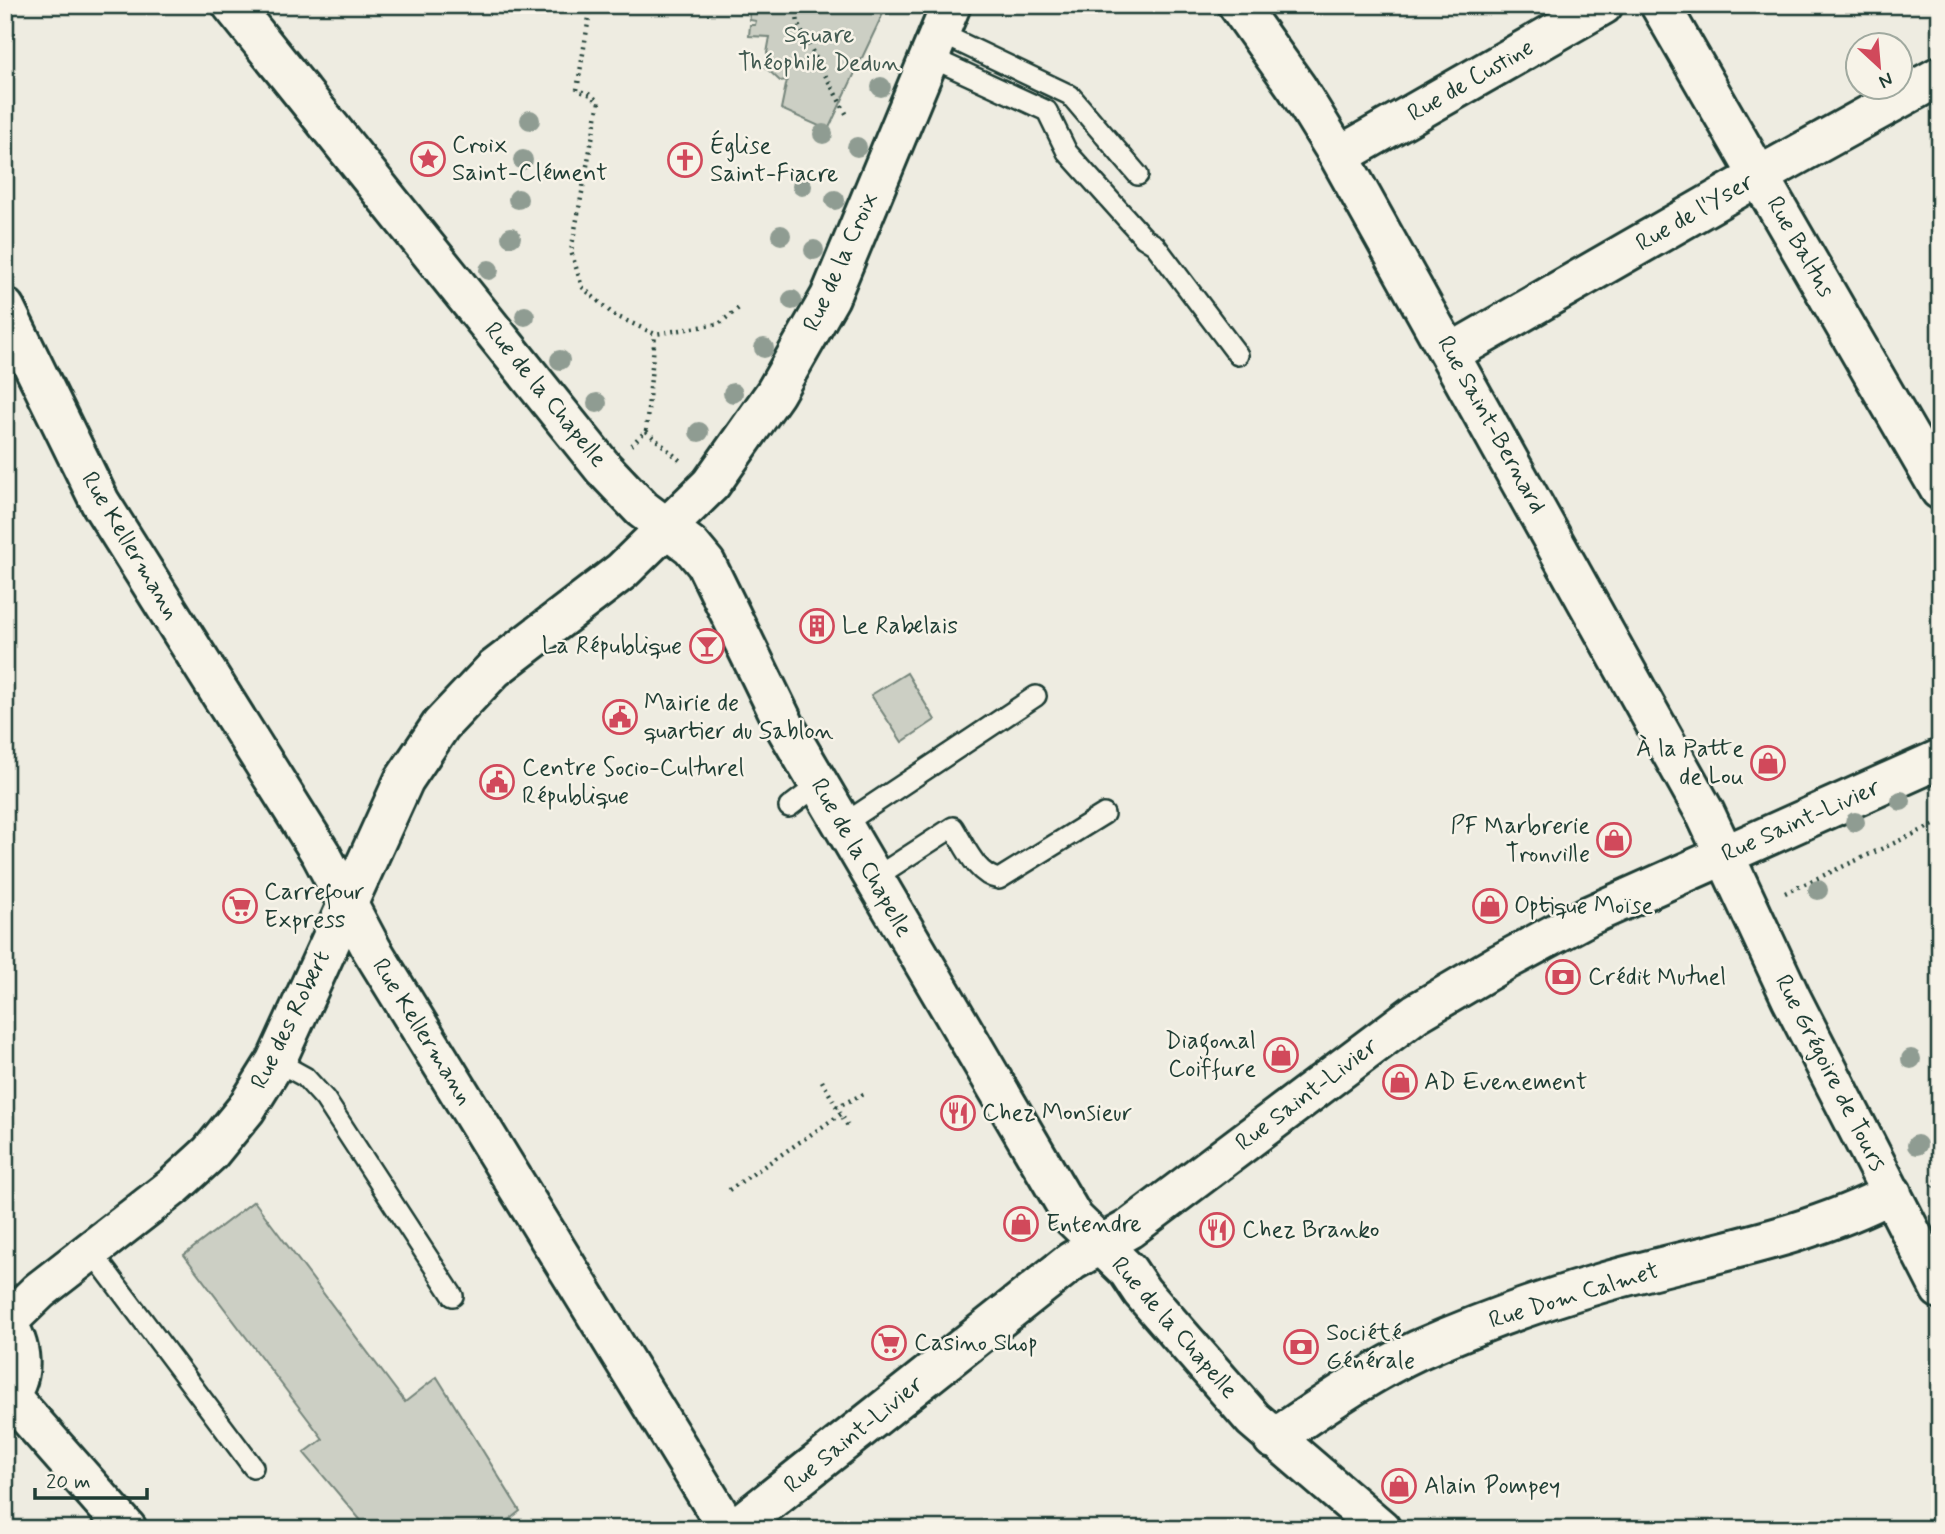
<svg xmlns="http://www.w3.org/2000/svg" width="1945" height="1534" viewBox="0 0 1945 1534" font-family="Mynerve,sans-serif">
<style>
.green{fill:#cccfc4;stroke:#76867c;stroke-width:2}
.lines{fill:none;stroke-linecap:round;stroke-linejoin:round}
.lane-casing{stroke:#1f3d34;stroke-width:24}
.street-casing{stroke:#1f3d34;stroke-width:44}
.secondary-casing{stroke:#1f3d34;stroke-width:44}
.path{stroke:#1f3d34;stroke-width:4.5;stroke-dasharray:2 5;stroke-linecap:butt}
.lane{stroke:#f7f3e8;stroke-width:19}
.street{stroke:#f7f3e8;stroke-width:38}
.secondary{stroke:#f7f3e8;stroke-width:38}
.tree{fill:#8f9c92}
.labels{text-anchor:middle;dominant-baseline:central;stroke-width:5;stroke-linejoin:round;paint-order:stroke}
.park-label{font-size:24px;fill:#425a51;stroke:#f7f3e8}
.street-label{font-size:24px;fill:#1f3d34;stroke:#f7f3e8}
.poi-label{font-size:24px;fill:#1f3d34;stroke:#f7f3e8;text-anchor:start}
</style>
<rect width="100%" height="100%" fill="#eeece1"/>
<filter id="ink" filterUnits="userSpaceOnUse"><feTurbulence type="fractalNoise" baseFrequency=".0143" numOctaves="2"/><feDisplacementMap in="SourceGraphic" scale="14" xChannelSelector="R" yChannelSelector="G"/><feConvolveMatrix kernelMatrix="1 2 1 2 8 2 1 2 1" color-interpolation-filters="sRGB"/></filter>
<g filter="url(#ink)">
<path class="green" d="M748,5H887L828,130L781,109L787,80L780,81L765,67L770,55L767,53L770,37L749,36L750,25H755L756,21L750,20Z
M907,673L935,720L902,742L871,695Z
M254,1201L405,1402L437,1377L520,1511L497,1529H368L304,1453L323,1439L184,1255Z"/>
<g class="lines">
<g class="lane-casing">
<path id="lane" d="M940,33L1070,95L1138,175
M930,57L1047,111L1067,152L1144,238L1155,245L1238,355
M789,807L818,785
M842,825L1036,696
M873,879L953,827C965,846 976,875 999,879L1104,814
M276,1061L305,1077L325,1099L453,1296
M91,1251L253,1467"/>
</g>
<g class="street-casing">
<path id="street" d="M232,5L604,469L642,509L691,546L706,564L786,728L1074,1219L1128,1271L1142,1292L1253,1419L1381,1529
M1238,5L1297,88L1339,156L1705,813L1791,998L1940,1289
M1660,5L1940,490
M1339,156L1603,5
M5,308L100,502L321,854L372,950L728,1529
M1451,353L1759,176L1940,76
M1273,1439C1320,1408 1367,1374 1418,1350C1476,1324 1537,1302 1598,1284C1696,1255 1801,1241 1892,1193
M734,1529L1072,1261L1129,1229L1416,1013L1501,963L1588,916L1940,759"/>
</g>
<g class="secondary-casing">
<path id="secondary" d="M5,1321C22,1344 27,1377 5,1400
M7,1322L39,1291L174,1186L210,1153L246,1109L276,1061L404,780L441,725L494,669L622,571L711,484L775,393L830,297L951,5
M9,1395L127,1529"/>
</g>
<path class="path" d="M591,5L577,90L591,95L599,102L571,251L582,287L614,315L655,334L719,324L740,307
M796,5L798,25L848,117
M646,431L655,334
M631,445L646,431L682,462
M1785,893L1940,822
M822,1081L849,1128
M836,1107L864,1094
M1932,1187L1940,1177
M729,1190L841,1114"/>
<use href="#lane" class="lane"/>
<use href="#street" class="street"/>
<use href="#secondary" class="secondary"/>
</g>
<g class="tree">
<circle cx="881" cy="87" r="10"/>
<circle cx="530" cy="120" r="10"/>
<circle cx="823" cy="134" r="10"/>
<circle cx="857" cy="147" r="10"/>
<circle cx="523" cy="160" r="10"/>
<circle cx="802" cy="186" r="10"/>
<circle cx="518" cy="199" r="10"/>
<circle cx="835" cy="200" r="10"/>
<circle cx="781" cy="235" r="10"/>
<circle cx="511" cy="237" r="10"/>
<circle cx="814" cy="250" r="10"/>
<circle cx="489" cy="270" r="10"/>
<circle cx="792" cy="300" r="10"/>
<circle cx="525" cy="316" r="10"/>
<circle cx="764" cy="348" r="10"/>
<circle cx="560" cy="360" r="10"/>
<circle cx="733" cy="393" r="10"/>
<circle cx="597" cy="403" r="10"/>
<circle cx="699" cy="432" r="10"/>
<circle cx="1901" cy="801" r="10"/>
<circle cx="1855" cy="822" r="10"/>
<circle cx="1818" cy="890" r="10"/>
<circle cx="1911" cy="1059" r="10"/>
<circle cx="1917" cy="1145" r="10"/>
</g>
</g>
<defs>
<g id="sight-ring" transform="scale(1.75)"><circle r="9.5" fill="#f7f3e8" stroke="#d1495b" stroke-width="1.5"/><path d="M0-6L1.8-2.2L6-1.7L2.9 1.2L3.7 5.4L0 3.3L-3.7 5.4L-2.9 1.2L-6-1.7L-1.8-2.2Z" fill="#d1495b"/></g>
<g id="church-ring" transform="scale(1.75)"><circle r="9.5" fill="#f7f3e8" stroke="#d1495b" stroke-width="1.5"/><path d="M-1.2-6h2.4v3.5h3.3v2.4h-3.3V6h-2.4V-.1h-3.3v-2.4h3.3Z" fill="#d1495b"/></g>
<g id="building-ring" transform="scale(1.75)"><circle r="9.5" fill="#f7f3e8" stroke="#d1495b" stroke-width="1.5"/><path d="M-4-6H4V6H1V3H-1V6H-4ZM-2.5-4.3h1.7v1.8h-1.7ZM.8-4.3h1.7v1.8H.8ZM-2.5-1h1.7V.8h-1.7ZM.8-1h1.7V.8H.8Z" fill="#d1495b"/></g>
<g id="bar-ring" transform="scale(1.75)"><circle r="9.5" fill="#f7f3e8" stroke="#d1495b" stroke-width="1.5"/><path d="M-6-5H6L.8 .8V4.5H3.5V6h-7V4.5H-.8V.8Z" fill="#d1495b"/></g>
<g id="civic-ring" transform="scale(1.75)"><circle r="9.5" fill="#f7f3e8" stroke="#d1495b" stroke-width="1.5"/><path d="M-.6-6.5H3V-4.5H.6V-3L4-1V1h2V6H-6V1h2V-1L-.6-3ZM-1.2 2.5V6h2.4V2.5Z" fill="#d1495b"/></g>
<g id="shop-ring" transform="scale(1.75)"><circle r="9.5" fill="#f7f3e8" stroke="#d1495b" stroke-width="1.5"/><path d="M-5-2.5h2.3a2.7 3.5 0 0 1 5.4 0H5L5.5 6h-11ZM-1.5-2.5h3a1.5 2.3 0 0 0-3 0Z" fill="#d1495b"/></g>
<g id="supermarket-ring" transform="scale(1.75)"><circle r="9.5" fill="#f7f3e8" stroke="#d1495b" stroke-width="1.5"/><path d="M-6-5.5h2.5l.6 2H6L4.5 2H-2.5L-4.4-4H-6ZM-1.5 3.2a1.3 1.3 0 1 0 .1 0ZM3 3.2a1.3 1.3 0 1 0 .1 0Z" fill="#d1495b"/></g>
<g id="bank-ring" transform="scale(1.75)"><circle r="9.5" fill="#f7f3e8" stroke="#d1495b" stroke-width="1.5"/><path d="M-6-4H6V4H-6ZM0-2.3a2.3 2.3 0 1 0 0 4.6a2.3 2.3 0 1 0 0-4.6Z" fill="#d1495b"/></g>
<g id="restaurant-ring" transform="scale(1.75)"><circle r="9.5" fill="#f7f3e8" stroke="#d1495b" stroke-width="1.5"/><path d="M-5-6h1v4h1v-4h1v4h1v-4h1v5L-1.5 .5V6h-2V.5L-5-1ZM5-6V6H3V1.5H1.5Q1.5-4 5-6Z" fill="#d1495b"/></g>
</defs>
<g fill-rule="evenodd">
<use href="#sight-ring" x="428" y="159"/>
<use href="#church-ring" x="685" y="160"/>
<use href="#building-ring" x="817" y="626"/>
<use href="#bar-ring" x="707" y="646"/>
<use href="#civic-ring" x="620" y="717"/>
<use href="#shop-ring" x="1768" y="763"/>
<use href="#civic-ring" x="497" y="782"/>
<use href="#shop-ring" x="1614" y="840"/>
<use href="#supermarket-ring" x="240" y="906"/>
<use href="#shop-ring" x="1490" y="906"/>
<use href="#bank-ring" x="1563" y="977"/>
<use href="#shop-ring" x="1281" y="1055"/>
<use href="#shop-ring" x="1400" y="1082"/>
<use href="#restaurant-ring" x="958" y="1113"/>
<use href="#shop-ring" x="1021" y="1224"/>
<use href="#restaurant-ring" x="1217" y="1230"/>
<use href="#supermarket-ring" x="889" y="1343"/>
<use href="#bank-ring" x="1301" y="1347"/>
<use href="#shop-ring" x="1399" y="1486"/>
</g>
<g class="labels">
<g class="park-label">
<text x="819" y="35">Square<tspan x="819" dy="28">Théophile Dedun</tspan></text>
</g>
<g class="street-label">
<text transform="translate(1471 81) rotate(-30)">Rue de Custine</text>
<text transform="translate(1695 213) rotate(-30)">Rue de l'Yser</text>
<text transform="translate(1800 247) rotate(60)">Rue Baltus</text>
<text transform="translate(841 262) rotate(-66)">Rue de la Croix</text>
<text transform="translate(545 395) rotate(51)">Rue de la Chapelle</text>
<text transform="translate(1491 425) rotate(61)">Rue Saint-Bernard</text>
<text transform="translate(130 546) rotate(59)">Rue Kellermann</text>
<text transform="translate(1801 821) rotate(-24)">Rue Saint-Livier</text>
<text transform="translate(861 858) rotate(60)">Rue de la Chapelle</text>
<text transform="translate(291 1020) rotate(-64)">Rue des Robert</text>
<text transform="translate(422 1032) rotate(58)">Rue Kellermann</text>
<text transform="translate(1830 1073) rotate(63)">Rue Grégoire de Tours</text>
<text transform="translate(1307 1095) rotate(-37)">Rue Saint-Livier</text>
<text transform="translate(1574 1296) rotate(-17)">Rue Dom Calmet</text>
<text transform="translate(1174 1328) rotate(49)">Rue de la Chapelle</text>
<text transform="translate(854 1435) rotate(-39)">Rue Saint-Livier</text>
</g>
<g class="poi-label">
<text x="452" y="145">Croix<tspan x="452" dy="28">Saint-Clément</tspan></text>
<text x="710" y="146">Église<tspan x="710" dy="28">Saint-Fiacre</tspan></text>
<text x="842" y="626">Le Rabelais</text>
<text x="682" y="646" text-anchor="end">La République</text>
<text x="644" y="703">Mairie de<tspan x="644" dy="28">quartier du Sablon</tspan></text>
<text x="1744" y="749" text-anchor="end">À la Patte<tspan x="1744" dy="28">de Lou</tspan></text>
<text x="522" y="768">Centre Socio-Culturel<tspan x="522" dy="28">République</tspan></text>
<text x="1590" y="826" text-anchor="end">PF Marbrerie<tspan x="1590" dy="28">Tronville</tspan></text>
<text x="264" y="892">Carrefour<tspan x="264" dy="28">Express</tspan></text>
<text x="1514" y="906">Optique Moïse</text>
<text x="1588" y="977">Crédit Mutuel</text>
<text x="1256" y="1041" text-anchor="end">Diagonal<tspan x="1256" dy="28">Coiffure</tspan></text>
<text x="1424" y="1082">AD Evenement</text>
<text x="982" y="1113">Chez Monsieur</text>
<text x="1046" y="1224">Entendre</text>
<text x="1242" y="1230">Chez Branko</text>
<text x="1326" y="1333">Société<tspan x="1326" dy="28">Générale</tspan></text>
<text x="914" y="1343">Casino Shop</text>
<text x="1424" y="1486">Alain Pompey</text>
</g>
</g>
<rect width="1945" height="1534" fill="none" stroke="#f7f3e8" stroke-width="28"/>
<rect x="14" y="14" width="1917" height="1506" fill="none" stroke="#1f3d34" stroke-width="2.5" filter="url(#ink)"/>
<g transform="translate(1879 66) rotate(154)"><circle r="33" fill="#f7f3e8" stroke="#a1aaa0" stroke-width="2"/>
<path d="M0-5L12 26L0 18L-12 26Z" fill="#d1495b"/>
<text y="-10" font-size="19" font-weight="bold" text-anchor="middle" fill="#1f3d34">N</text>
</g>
<path d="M35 1488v10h112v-10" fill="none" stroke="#1f3d34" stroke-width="3.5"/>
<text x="46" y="1488" font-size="21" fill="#1f3d34" stroke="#f7f3e8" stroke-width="5" paint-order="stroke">20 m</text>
</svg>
